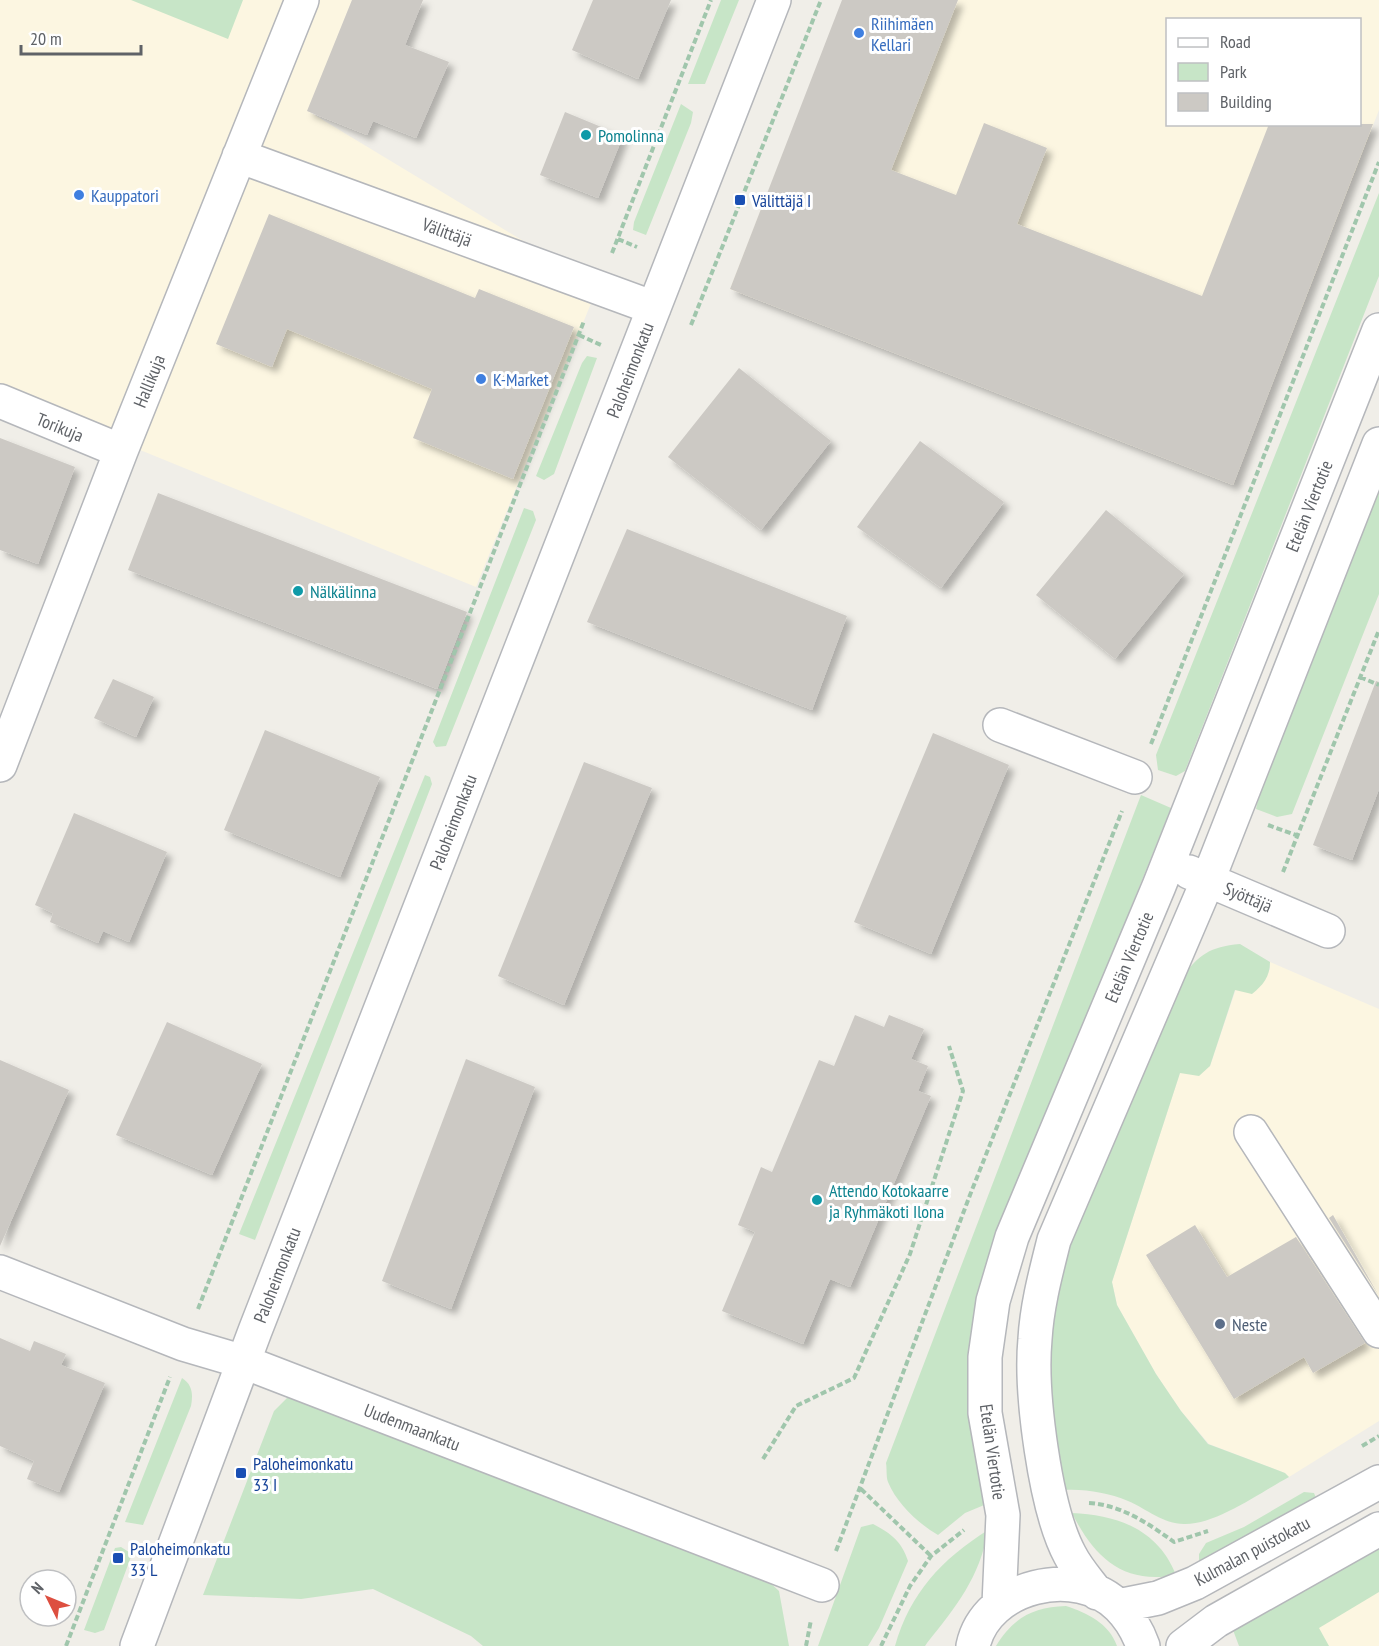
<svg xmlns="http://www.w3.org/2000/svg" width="1379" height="1646" viewBox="0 0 1379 1646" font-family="'PT Sans Narrow',sans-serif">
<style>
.commercial{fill:#fcf6e1;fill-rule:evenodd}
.green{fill:#c7e5c7}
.building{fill:#ccc9c4;filter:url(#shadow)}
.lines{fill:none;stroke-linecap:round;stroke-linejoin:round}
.minor-casing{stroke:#b5b7bb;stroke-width:36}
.path{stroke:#a0c6ac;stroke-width:4;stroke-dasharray:6 3;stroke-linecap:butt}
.minor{stroke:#fff;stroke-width:33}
.shop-dot{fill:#3f7fe0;stroke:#fff;stroke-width:2}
.culture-dot{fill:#0f9aa8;stroke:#fff;stroke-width:2}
.transit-dot{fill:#1a4fb4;stroke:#fff;stroke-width:2}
.service-dot{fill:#5c6f8a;stroke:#fff;stroke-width:2}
.labels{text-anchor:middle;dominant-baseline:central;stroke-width:6;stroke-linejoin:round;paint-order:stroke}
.shop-label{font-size:18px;fill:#366cbe;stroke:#fff;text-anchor:start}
.culture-label{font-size:18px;fill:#0d838f;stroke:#fff;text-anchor:start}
.transit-label{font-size:18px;fill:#164399;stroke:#fff;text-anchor:start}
.street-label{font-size:18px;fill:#5f6267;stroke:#fff}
.service-label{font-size:18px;fill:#4e5e75;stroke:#fff;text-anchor:start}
</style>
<defs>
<filter id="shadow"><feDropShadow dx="5.5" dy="5.5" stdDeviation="3" flood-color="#0004"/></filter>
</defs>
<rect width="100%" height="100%" fill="#f0eee8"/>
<path class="commercial" d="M0,0H352L308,111L598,286L476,587L145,452L0,397Z
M843,0H1379V110L1233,485L730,289ZM1168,20H1360V124H1168Z
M1270,962L1379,1009V1421L1289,1477L1285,1473L1209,1444L1181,1411L1156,1374L1117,1305L1112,1282L1180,1073L1210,1066L1236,989L1270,970Z
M1379,1581V1646H1275Z"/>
<path class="green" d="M131,0H243L228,39Z
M721,0H739L705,84H688Z
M681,104L693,112L691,123L646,235L633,230L634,222Z
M1379,193V276L1185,771L1176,776L1158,770L1156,755Z
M587,356L597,358L554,474L544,480L536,476L582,363Z
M1379,488V594L1292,814L1277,817L1256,809L1261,785Z
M524,508L533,511L536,520L446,746L436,747L433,742Z
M425,775L430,777L432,784L255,1240L239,1234Z
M1141,795L1171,808L998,1238L976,1312L967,1373L972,1434L989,1503L965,1513L938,1535C919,1524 897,1504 888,1482C886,1477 887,1468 886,1463Z
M1240,944L1270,962C1270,977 1263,985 1252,994L1235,990L1210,1066L1199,1076L1180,1073L1112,1282L1117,1305L1156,1374L1181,1411L1208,1444L1285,1473L1289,1477C1261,1492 1216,1525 1184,1524C1163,1524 1147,1509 1128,1501C1108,1493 1087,1489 1065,1490L1048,1381L1046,1343L1067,1246L1181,978C1200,954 1209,947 1240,944Z
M182,1378C193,1385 193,1395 191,1406L143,1525L125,1522Z
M299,1397L767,1580L779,1591L789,1646H483L471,1636L373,1589L301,1599L203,1595L274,1411L287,1398Z
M1304,1492L1314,1493L1316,1498L1199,1562V1554L1206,1543L1244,1527Z
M1072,1513C1117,1515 1158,1529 1176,1575C1123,1585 1094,1557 1072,1513Z
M873,1524C891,1533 902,1542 908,1561L879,1628L868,1646H818L861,1527Z
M988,1530C980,1577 956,1607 927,1643L925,1646H895C910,1593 942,1559 988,1530Z
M1379,1546V1592L1319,1628L1329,1646H1239L1233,1630Z
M121,1547L132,1554L104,1630L95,1633L84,1630L115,1548Z
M1066,1606C1087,1613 1109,1623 1117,1646H996C1013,1618 1033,1607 1066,1606Z"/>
<path class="building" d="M352,0H423L405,45L449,62L416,138L373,121L367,135L307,111Z
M593,0H671L638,79L572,50Z
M842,0H958L891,170L956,195L984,123L1047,148L1017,224L1202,296L1269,124H1373L1233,485L730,289Z
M565,112L623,136L598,198L540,175Z
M269,214L475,298L479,289L574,327L513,479L413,438L432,389L287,329L272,367L216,344Z
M739,368L831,441L761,530L668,457Z
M0,438L75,467L38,564L0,550Z
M920,441L1004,502L941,588L857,527Z
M158,493L467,612L437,689L128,570Z
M1106,510L1184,574L1115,659L1036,595Z
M627,529L847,616L812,710L587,622Z
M113,679L154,697L136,737L94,718Z
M1376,681L1379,682V789L1352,860L1313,845Z
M265,730L380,777L340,877L224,830Z
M933,733L1009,765L931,954L854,922Z
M584,762L652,788L564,1005L498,976Z
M74,813L167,852L129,942L103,931L98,943L50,922L53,913L35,905Z
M855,1015L884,1027L889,1015L924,1029L911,1059L928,1066L918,1091L931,1096L850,1287L830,1279L803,1344L722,1311L755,1232L738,1225L761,1167L772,1172L819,1060L834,1066Z
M167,1022L262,1064L212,1175L116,1135Z
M466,1059L535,1087L451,1309L382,1281Z
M0,1060L69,1090L0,1246Z
M1333,1215L1379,1296L1329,1218Z
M1195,1225L1227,1277L1296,1237L1365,1343L1313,1373L1304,1357L1234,1399L1146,1255Z
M0,1338L30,1351L34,1341L66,1354L61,1365L105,1383L59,1492L27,1479L34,1461L0,1446Z"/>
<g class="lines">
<g class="minor-casing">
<path id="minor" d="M239,156L654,308
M0,401L121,451
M1000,725L1135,777
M0,765L121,451L302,0
M1189,872L1328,931
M1251,1132L1379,1331
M0,1272L183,1344L244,1362L822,1585
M1097,1593C1088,1581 1077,1569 1070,1555C1045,1509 1030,1392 1035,1339C1037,1305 1046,1272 1054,1240L1208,880L1379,444
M999,1604L1003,1515L985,1413V1357L993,1301L1012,1237L1159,886L1379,330
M1118,1606L1158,1598L1195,1583L1379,1482
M137,1646L255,1331L774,0
M973,1646C986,1585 1077,1564 1119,1607C1130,1618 1138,1632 1143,1646
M1183,1646L1216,1621L1379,1529"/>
</g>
<path class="path" d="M618,239L637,247
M612,253L711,0
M691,325L821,0
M579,335L601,345
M1360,677L1379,685
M1151,744L1379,162
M1268,825L1296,835
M1283,872L1379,630
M198,1309L584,321
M1362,1446L1379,1436
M763,1459L796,1406L854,1378L910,1254L963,1091L949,1046
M861,1489L931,1556
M1089,1503C1122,1505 1149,1524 1174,1542L1208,1531
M836,1551L970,1195L1122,811
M66,1646L170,1377
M806,1646L811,1620
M881,1646L910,1586L931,1556L964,1530"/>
<use href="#minor" class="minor"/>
</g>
<g class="shop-dot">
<circle cx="859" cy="33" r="6"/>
<circle cx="79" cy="195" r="6"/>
<circle cx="481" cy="379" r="6"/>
</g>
<g class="culture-dot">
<circle cx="586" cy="135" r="6"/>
<circle cx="298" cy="591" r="6"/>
<circle cx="817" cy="1200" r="6"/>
</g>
<g class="transit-dot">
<rect x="734" y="194" width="12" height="12" rx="3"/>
<rect x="235" y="1467" width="12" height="12" rx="3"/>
<rect x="112" y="1552" width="12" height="12" rx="3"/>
</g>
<circle class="service-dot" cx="1220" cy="1324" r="6"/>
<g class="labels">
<g class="shop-label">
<text x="871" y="23">Riihimäen<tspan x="871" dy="21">Kellari</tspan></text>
<text x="91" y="195">Kauppatori</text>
<text x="493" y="379">K-Market</text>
</g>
<g class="culture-label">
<text x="598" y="135">Pomolinna</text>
<text x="310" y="591">Nälkälinna</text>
<text x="829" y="1190">Attendo Kotokaarre<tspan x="829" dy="21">ja Ryhmäkoti Ilona</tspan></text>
</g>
<g class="transit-label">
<text x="752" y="200">Välittäjä I</text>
<text x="253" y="1463">Paloheimonkatu<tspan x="253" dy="21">33 I</tspan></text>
<text x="130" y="1548">Paloheimonkatu<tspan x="130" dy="21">33 L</tspan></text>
</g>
<g class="street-label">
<text transform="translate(447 232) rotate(20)">Välittäjä</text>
<text transform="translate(630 370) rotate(-69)">Paloheimonkatu</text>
<text transform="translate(149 381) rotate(-68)">Hallikuja</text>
<text transform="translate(60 427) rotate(22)">Torikuja</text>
<text transform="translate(1309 506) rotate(-68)">Etelän Viertotie</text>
<text transform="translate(453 822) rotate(-69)">Paloheimonkatu</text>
<text transform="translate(1248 897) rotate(23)">Syöttäjä</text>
<text transform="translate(1129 957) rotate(-67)">Etelän Viertotie</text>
<text transform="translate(277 1275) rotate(-69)">Paloheimonkatu</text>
<text transform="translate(412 1427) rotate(21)">Uudenmaankatu</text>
<text transform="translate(993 1452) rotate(82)">Etelän Viertotie</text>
<text transform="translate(1252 1551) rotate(-28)">Kulmalan puistokatu</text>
</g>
<g class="service-label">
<text x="1232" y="1324">Neste</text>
</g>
</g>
<rect x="1166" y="18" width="195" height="108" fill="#ffffff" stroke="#bfc0c2" stroke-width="1.5"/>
<rect x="1178" y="38" width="30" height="9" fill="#ffffff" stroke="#bfc0c2" stroke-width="1.5"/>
<text x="1220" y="48" font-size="18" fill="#5f6267">Road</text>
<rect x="1178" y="63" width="30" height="18" fill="#c7e5c7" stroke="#bfc0c2" stroke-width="1.5"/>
<text x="1220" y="78" font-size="18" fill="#5f6267">Park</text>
<rect x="1178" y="93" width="30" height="18" fill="#ccc9c4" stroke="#bfc0c2" stroke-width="1.5"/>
<text x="1220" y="108" font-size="18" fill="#5f6267">Building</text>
<g transform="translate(48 1598) rotate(313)"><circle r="28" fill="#ffffff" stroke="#bfc0c2" stroke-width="1.5"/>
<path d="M0-4.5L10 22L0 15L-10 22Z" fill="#dd4f40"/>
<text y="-9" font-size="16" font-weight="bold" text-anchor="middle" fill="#5f6267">N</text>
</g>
<path d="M21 45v9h120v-9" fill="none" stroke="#5f6267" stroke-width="3"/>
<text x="30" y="45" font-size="18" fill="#5f6267" stroke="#ffffff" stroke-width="4.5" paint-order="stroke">20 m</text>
</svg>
